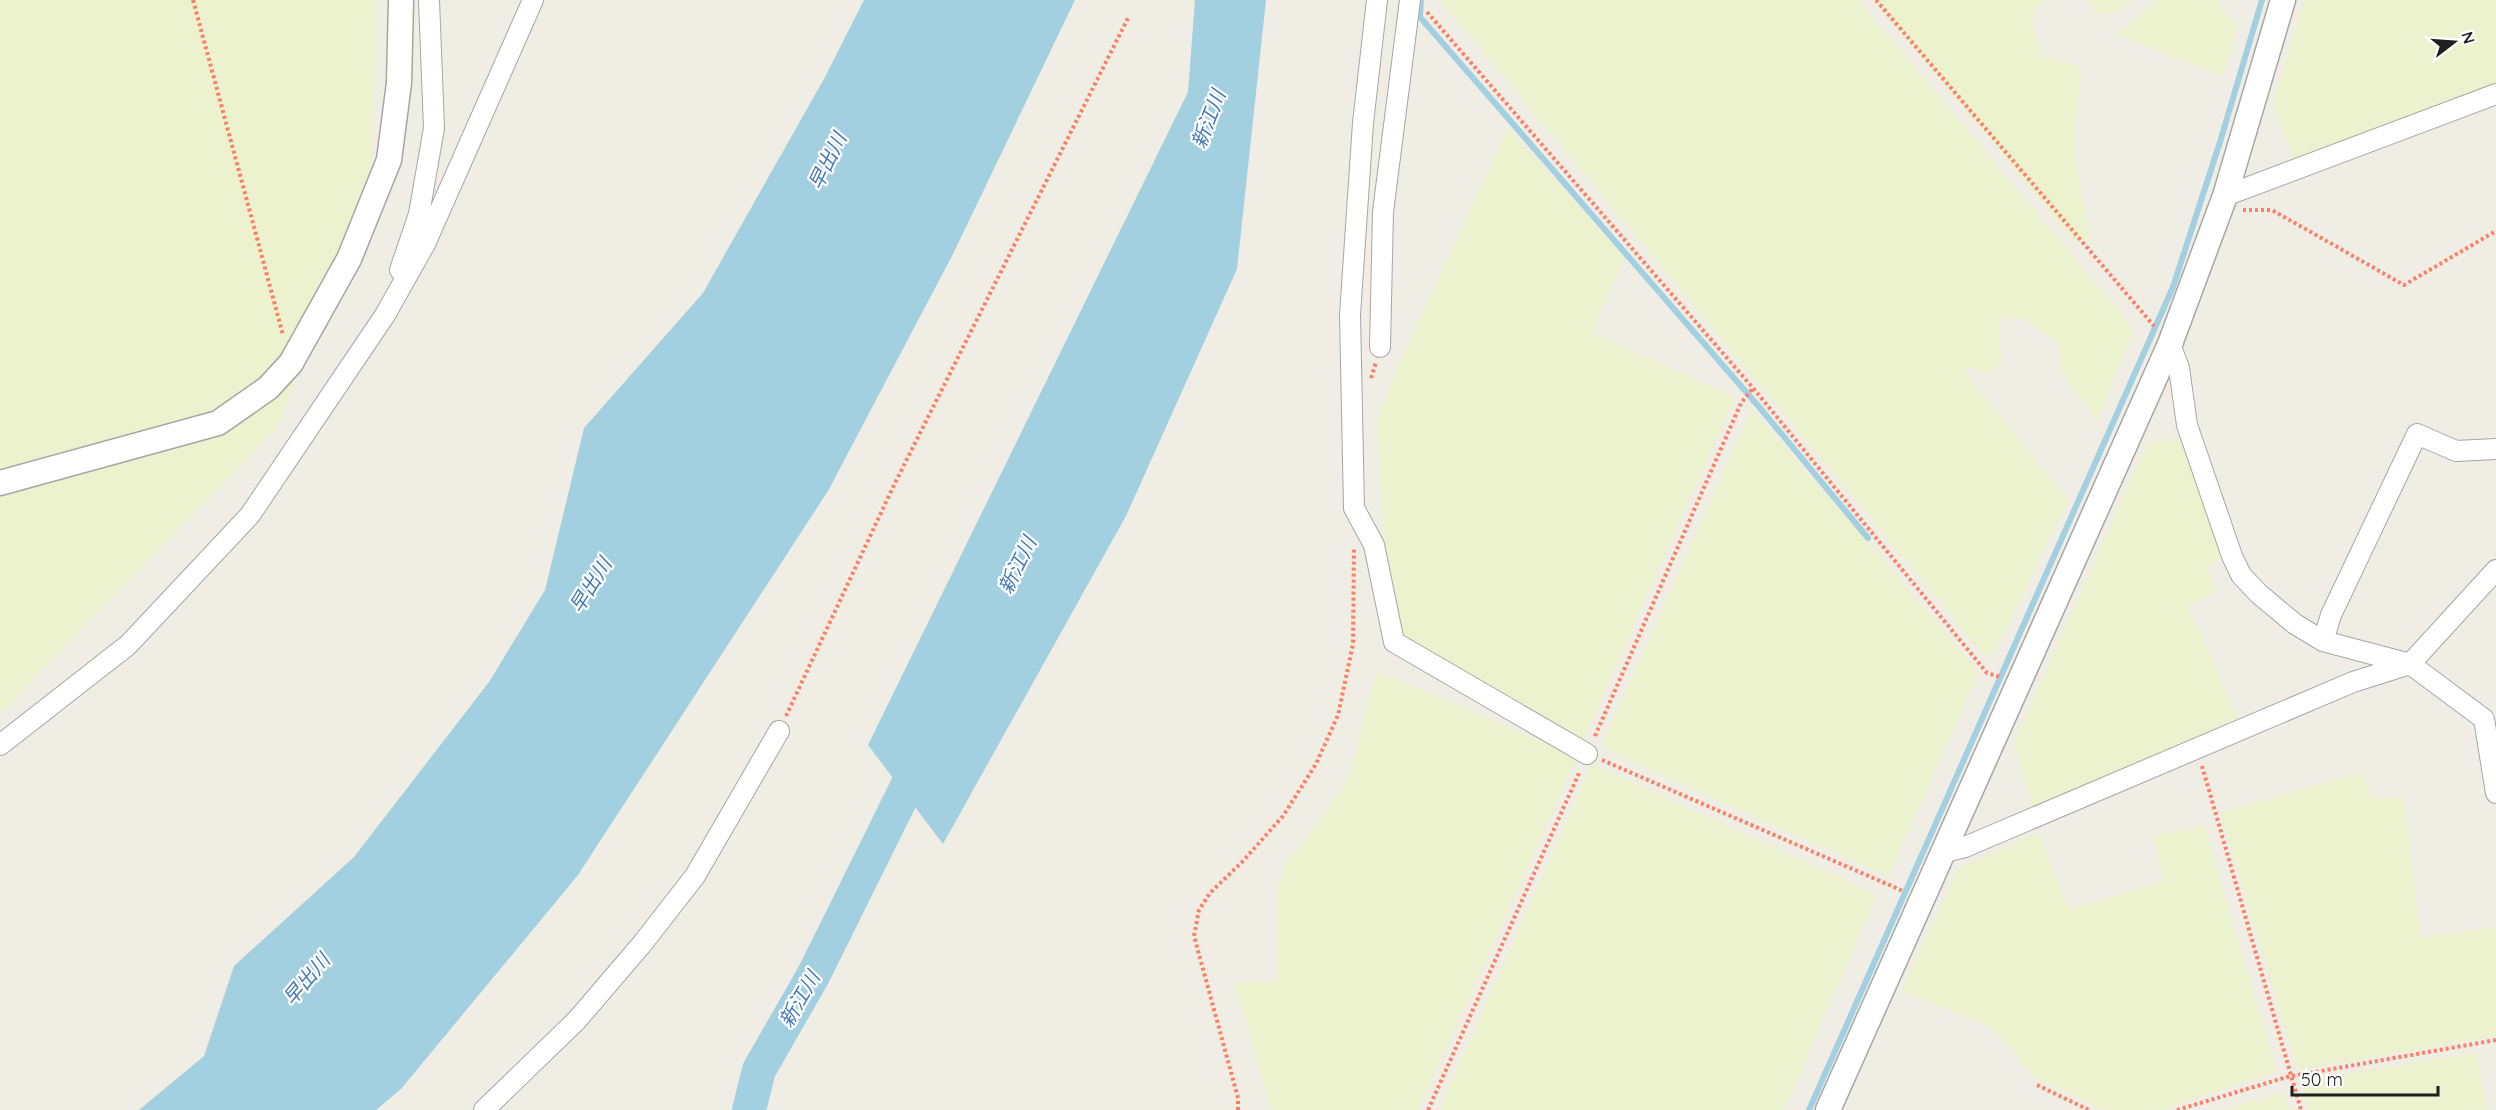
<svg xmlns="http://www.w3.org/2000/svg" width="2496" height="1110" viewBox="0 0 2496 1110" font-family="Quicksand,'Noto Sans JP',sans-serif">
<style>
.farmland{fill:#ecf1ce}
.water{fill:#a2d0e1}
.lines{fill:none;stroke-linecap:round;stroke-linejoin:round}
.stream{stroke:#a2d0e1;stroke-width:6}
.river{stroke:#a2d0e1;stroke-width:34}
.minor-casing{stroke:#a6a6a6;stroke-width:22}
.tertiary-casing{stroke:#a6a6a6;stroke-width:27}
.path{stroke:#ff7e67;stroke-width:4;stroke-dasharray:3 3;stroke-linecap:butt}
.minor{stroke:#fff;stroke-width:20}
.tertiary{stroke:#fff;stroke-width:24}
.labels{text-anchor:middle;dominant-baseline:central;stroke-width:4.5;stroke-linejoin:round;paint-order:stroke}
.water-label{font-size:20px;font-style:italic;fill:#4478b6;stroke:#fff}
</style>
<rect width="100%" height="100%" fill="#f0ede4"/>
<path class="farmland" d="M0,0H377L371,182L278,426L0,714Z
M1440,0H1858L2134,329L2097,421L2062,372L2059,345L2026,319L2000,318V344L2002,363L1988,374L1969,367L1963,370L2068,500L1996,650L1985,656Z
M1874,0H2044L2032,16L2041,56L2081,67L2074,149L2090,239L2075,242Z
M2087,0H2133L2117,13L2098,15Z
M2158,0H2216L2238,28L2223,77L2116,34Z
M2304,0H2494L2496,7V86L2294,159L2273,104Z
M1508,128L1624,257L1592,333L1735,397L1582,743L1390,651L1377,420L1396,370Z
M1752,409L1979,672L1888,877L1601,747Z
M2181,440L2221,558L2208,567L2215,593L2188,605L2238,718L2034,809L2014,743L2148,442Z
M1376,672L1432,694L1577,758L1418,1110H1271L1235,982H1278L1277,889L1288,861L1321,820L1350,774Z
M1592,764L1877,895L1784,1110H1439Z
M2361,772L2372,797L2404,798L2421,938L2496,926V1036L2298,1070L2220,813Z
M2204,825L2277,1072L2161,1110H2103L2033,1076L1993,1028L1902,991L1958,868L2039,833L2068,909L2164,881L2152,836Z
M2476,1052L2487,1110H2308L2300,1081Z
M2284,1093L2289,1110H2219Z"/>
<path class="water" d="M864,0H1075L953,254L828,491L578,875L401,1089L376,1110H139L204,1056L234,966L354,857L489,682L545,590L584,428L703,293L825,77Z
M1195,0H1266L1237,269L1126,516L943,844L868,745L1188,92Z"/>
<g class="lines">
<path class="stream" d="M1421,0L1420,17L1760,408L1868,538
M1809,1110L2173,287L2220,142L2262,0"/>
<path class="river" d="M749,1110L759,1070L814,974L925,750"/>
<g class="minor-casing">
<path id="minor" d="M1377,0L1363,123L1350,315L1354,508L1374,545L1394,642L1587,754
M2225,196L2496,94
M400,270L419,214L434,128L429,0
M2170,344L2179,368L2187,425L2232,556L2241,575L2259,594L2295,624L2323,641L2410,664L2484,719L2496,793
M1380,347L1383,212L1410,0
M2323,641L2331,615L2417,434L2456,451L2496,449
M0,745L128,645L250,515L385,315L425,244L533,0
M1945,852L1965,847L2353,682L2410,664L2496,570
M484,1110L577,1020L642,944L695,876L779,731"/>
</g>
<g class="tertiary-casing">
<path id="tertiary" d="M0,483L218,423L268,388L291,363L349,259L389,160L399,83L401,0
M1828,1110L2170,344L2225,196L2283,0"/>
</g>
<path class="path" d="M193,0L283,335
M1876,0L2154,326
M1427,12L1753,388L1987,673L2001,677
M2243,210H2272L2404,285L2496,231
M1371,378L1376,362
M786,716L894,485L1129,16
M1595,736L1741,403L1753,388
M1602,760L1903,891
M2202,766L2301,1110
M2037,1085L2089,1110
M1238,1110V1098L1194,936L1199,910L1210,893L1243,861L1283,816L1316,764L1338,715L1353,644L1354,549
M1428,1110L1580,771
M2177,1110L2287,1077L2496,1040"/>
<use href="#minor" class="minor"/>
<use href="#tertiary" class="tertiary"/>
</g>
<g class="labels">
<g class="water-label">
<text transform="translate(1208 119) rotate(-69)">新江川</text>
<text transform="translate(827 161) rotate(-64)">早出川</text>
<text transform="translate(1017 565) rotate(-64)">新江川</text>
<text transform="translate(590 585) rotate(-58)">早出川</text>
<text transform="translate(306 979) rotate(-50)">早出川</text>
<text transform="translate(799 999) rotate(-60)">新江川</text>
</g>
</g>
<g transform="translate(2454 42) rotate(73)" stroke="#ffffff" stroke-width="4.5" paint-order="stroke">
<path d="M0-4.5L10 22L0 15L-10 22Z" fill="#1f1f1f"/>
<text y="-9" font-size="16" font-weight="bold" text-anchor="middle" fill="#1f1f1f">N</text>
</g>
<path d="M2292 1086v9h146v-9" fill="none" stroke="#1f1f1f" stroke-width="3"/>
<text x="2301" y="1086" font-size="18" fill="#1f1f1f" stroke="#ffffff" stroke-width="4.5" paint-order="stroke">50 m</text>
</svg>
